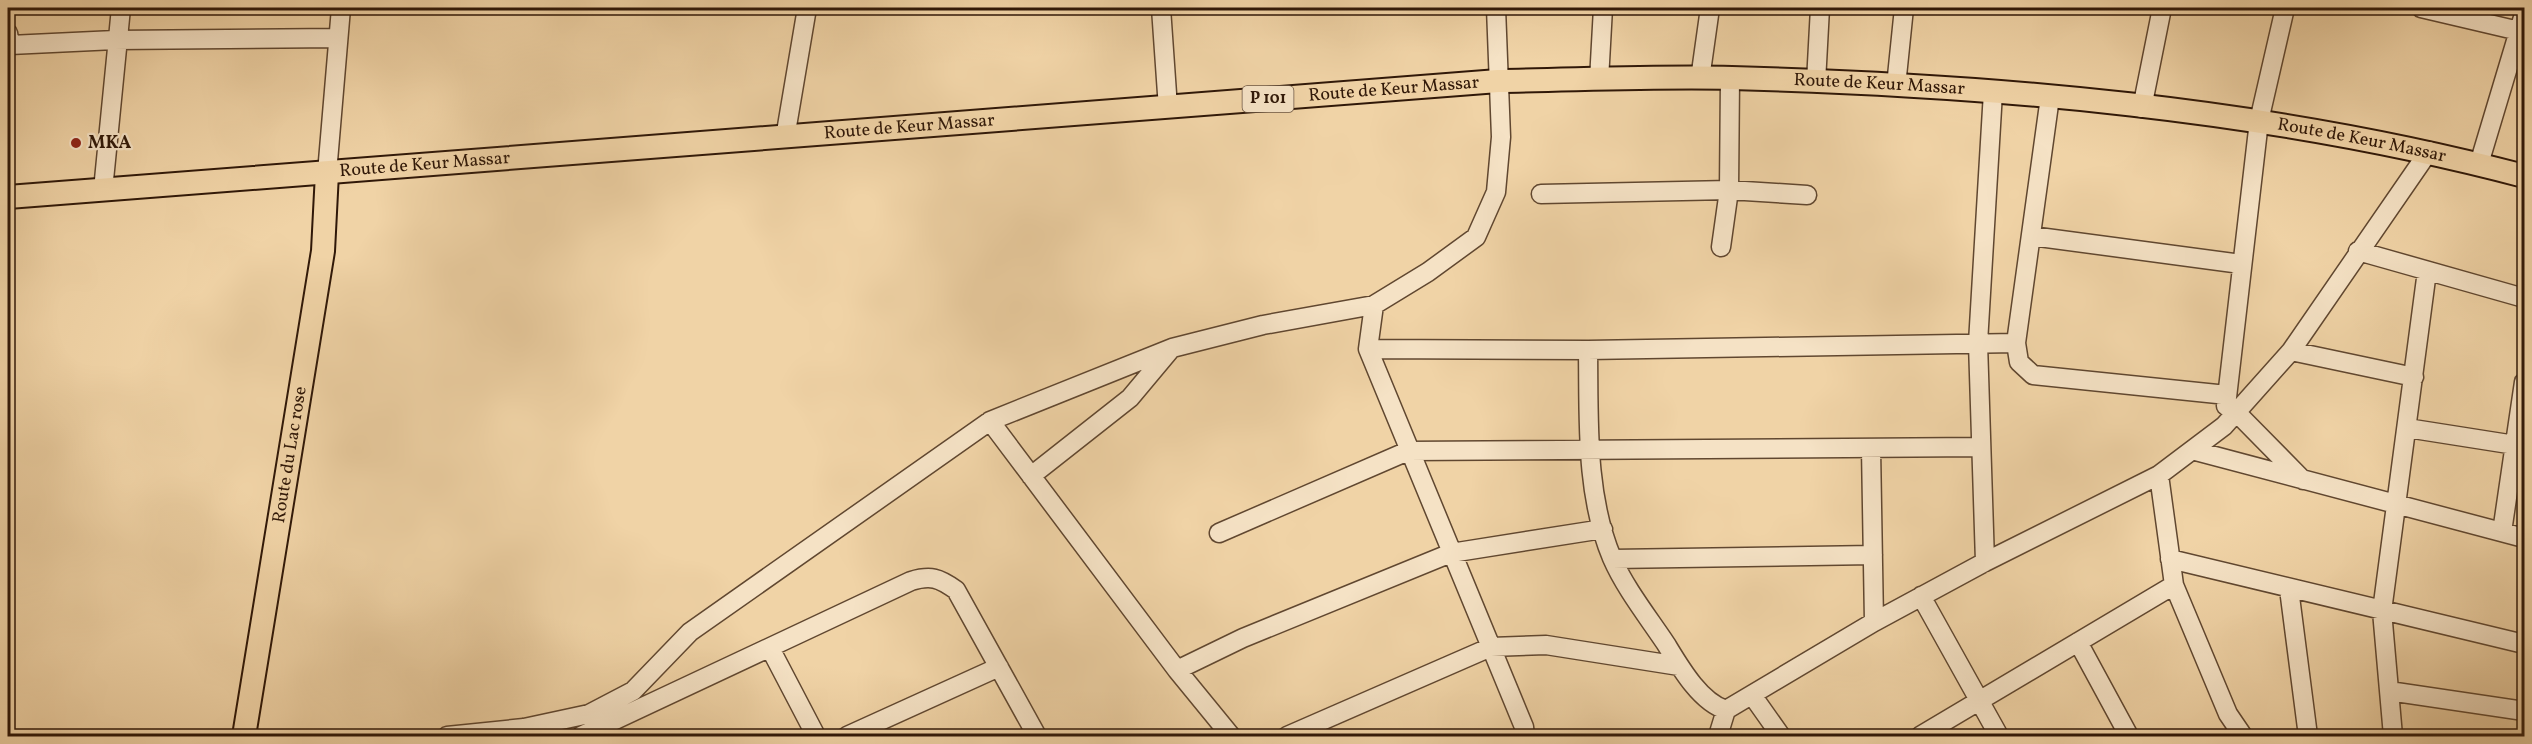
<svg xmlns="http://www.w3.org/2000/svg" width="2532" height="744" viewBox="0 0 2532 744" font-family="Vollkorn,serif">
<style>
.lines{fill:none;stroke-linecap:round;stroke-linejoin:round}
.minor-casing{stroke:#604730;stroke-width:21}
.major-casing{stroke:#301808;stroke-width:26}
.minor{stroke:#f5e2c5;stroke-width:18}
.major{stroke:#f0d3a6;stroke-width:22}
.poi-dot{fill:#8f2418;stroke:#f5e2c5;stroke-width:2}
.labels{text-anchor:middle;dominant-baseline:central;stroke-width:4.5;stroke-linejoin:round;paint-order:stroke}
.shield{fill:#f5e2c5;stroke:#6b5541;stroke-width:1.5}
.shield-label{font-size:16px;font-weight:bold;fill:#301808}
.street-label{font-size:18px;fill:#301808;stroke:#f5e2c5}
.poi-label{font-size:18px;font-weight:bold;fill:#301808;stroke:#f5e2c5;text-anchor:start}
</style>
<rect width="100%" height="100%" fill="#f0d3a6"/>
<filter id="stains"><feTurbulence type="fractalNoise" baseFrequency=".00333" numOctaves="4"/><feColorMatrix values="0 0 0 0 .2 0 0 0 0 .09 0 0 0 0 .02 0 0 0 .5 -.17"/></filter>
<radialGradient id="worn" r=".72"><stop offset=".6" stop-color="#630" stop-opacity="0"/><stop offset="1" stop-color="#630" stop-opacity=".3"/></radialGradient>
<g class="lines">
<g class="minor-casing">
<path id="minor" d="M1161,8L1168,108
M1496,8L1501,137L1496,192L1476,237L1428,272L1374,305L1368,349L1524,727L1525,736
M2421,8L2519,31
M8,33L10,45L115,40L338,38
M1700,79L1710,8
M1599,80L1603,8
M1816,82L1820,8
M1896,86L1904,8
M2050,97L2016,343L2019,362L2033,375L2227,395
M2142,108L2162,8
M785,138L807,8
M2479,164L2524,14
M327,173L341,8
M103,190L121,8
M1541,194L1729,190L1807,195
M2031,236L2241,264
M1721,247L1729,190L1730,78
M2358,251L2524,298
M1368,349L1588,350L2016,343
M1588,350C1589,419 1585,494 1612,558C1625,588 1648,617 1666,644C1680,667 1700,702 1726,710
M2291,351L2414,377
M2226,406L2259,121L2285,8
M2237,413L2303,480
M990,421L1177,670L1231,736
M2407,428L2515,445
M1871,448L1874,622
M2192,450L2524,538
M2159,475L2174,585L2228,714L2243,736
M1031,476L1130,398L1171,349
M2502,532L2524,382
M1219,533L1408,451L1981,447
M1613,559L1873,555
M2170,559L2524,644
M1985,562L1978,343L1993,92
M2289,589L2308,736
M1921,596L1999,736
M2078,642L2129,736
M770,648L816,736
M1177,670L1243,638L1451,553L1603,529
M2389,691L2524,711
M1752,695L1781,736
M447,736L524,728L589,714L633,691L690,632L990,421L1172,348L1263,325L1374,305
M581,736L911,581C931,575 939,578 956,590L1037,736
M847,736L999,667
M1287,736L1491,647L1546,645L1679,666
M1718,736L1726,710L1874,622L1985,562L2159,475L2224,426L2291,351L2429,151
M1920,736L2174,585
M2393,736L2382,611L2427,271"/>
</g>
<g class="major-casing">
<g id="major">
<path id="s1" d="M8,197L1498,81C1576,80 1654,76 1732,78C1994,85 2271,109 2524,176"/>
<path id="s2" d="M244,736L323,251L327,173"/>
</g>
</g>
<use href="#minor" class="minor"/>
<use href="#major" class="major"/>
</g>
<circle class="poi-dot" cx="76" cy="143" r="6"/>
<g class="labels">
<rect class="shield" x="1242.5" y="86" width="51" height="26" rx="4.5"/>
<g class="shield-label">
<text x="1268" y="99">P 101</text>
</g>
<g class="street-label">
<text stroke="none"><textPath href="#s1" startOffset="1876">Route de Keur Massar</textPath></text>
<text stroke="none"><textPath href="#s1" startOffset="1390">Route de Keur Massar</textPath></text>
<text stroke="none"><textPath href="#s1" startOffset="904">Route de Keur Massar</textPath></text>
<text stroke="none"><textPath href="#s1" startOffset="2362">Route de Keur Massar</textPath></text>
<text stroke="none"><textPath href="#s1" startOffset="418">Route de Keur Massar</textPath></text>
<text stroke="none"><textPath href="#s2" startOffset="285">Route du Lac rose</textPath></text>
</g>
<g class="poi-label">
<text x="88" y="143">MKA</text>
</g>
</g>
<rect width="2532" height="744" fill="none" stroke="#f0d3a6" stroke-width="30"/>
<rect x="9" y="9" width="2514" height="726" fill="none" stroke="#301808" stroke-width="3"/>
<rect x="15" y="15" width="2502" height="714" fill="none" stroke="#301808" stroke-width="1.5"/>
<rect width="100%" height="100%" filter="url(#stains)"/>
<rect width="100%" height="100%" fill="url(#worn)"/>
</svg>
